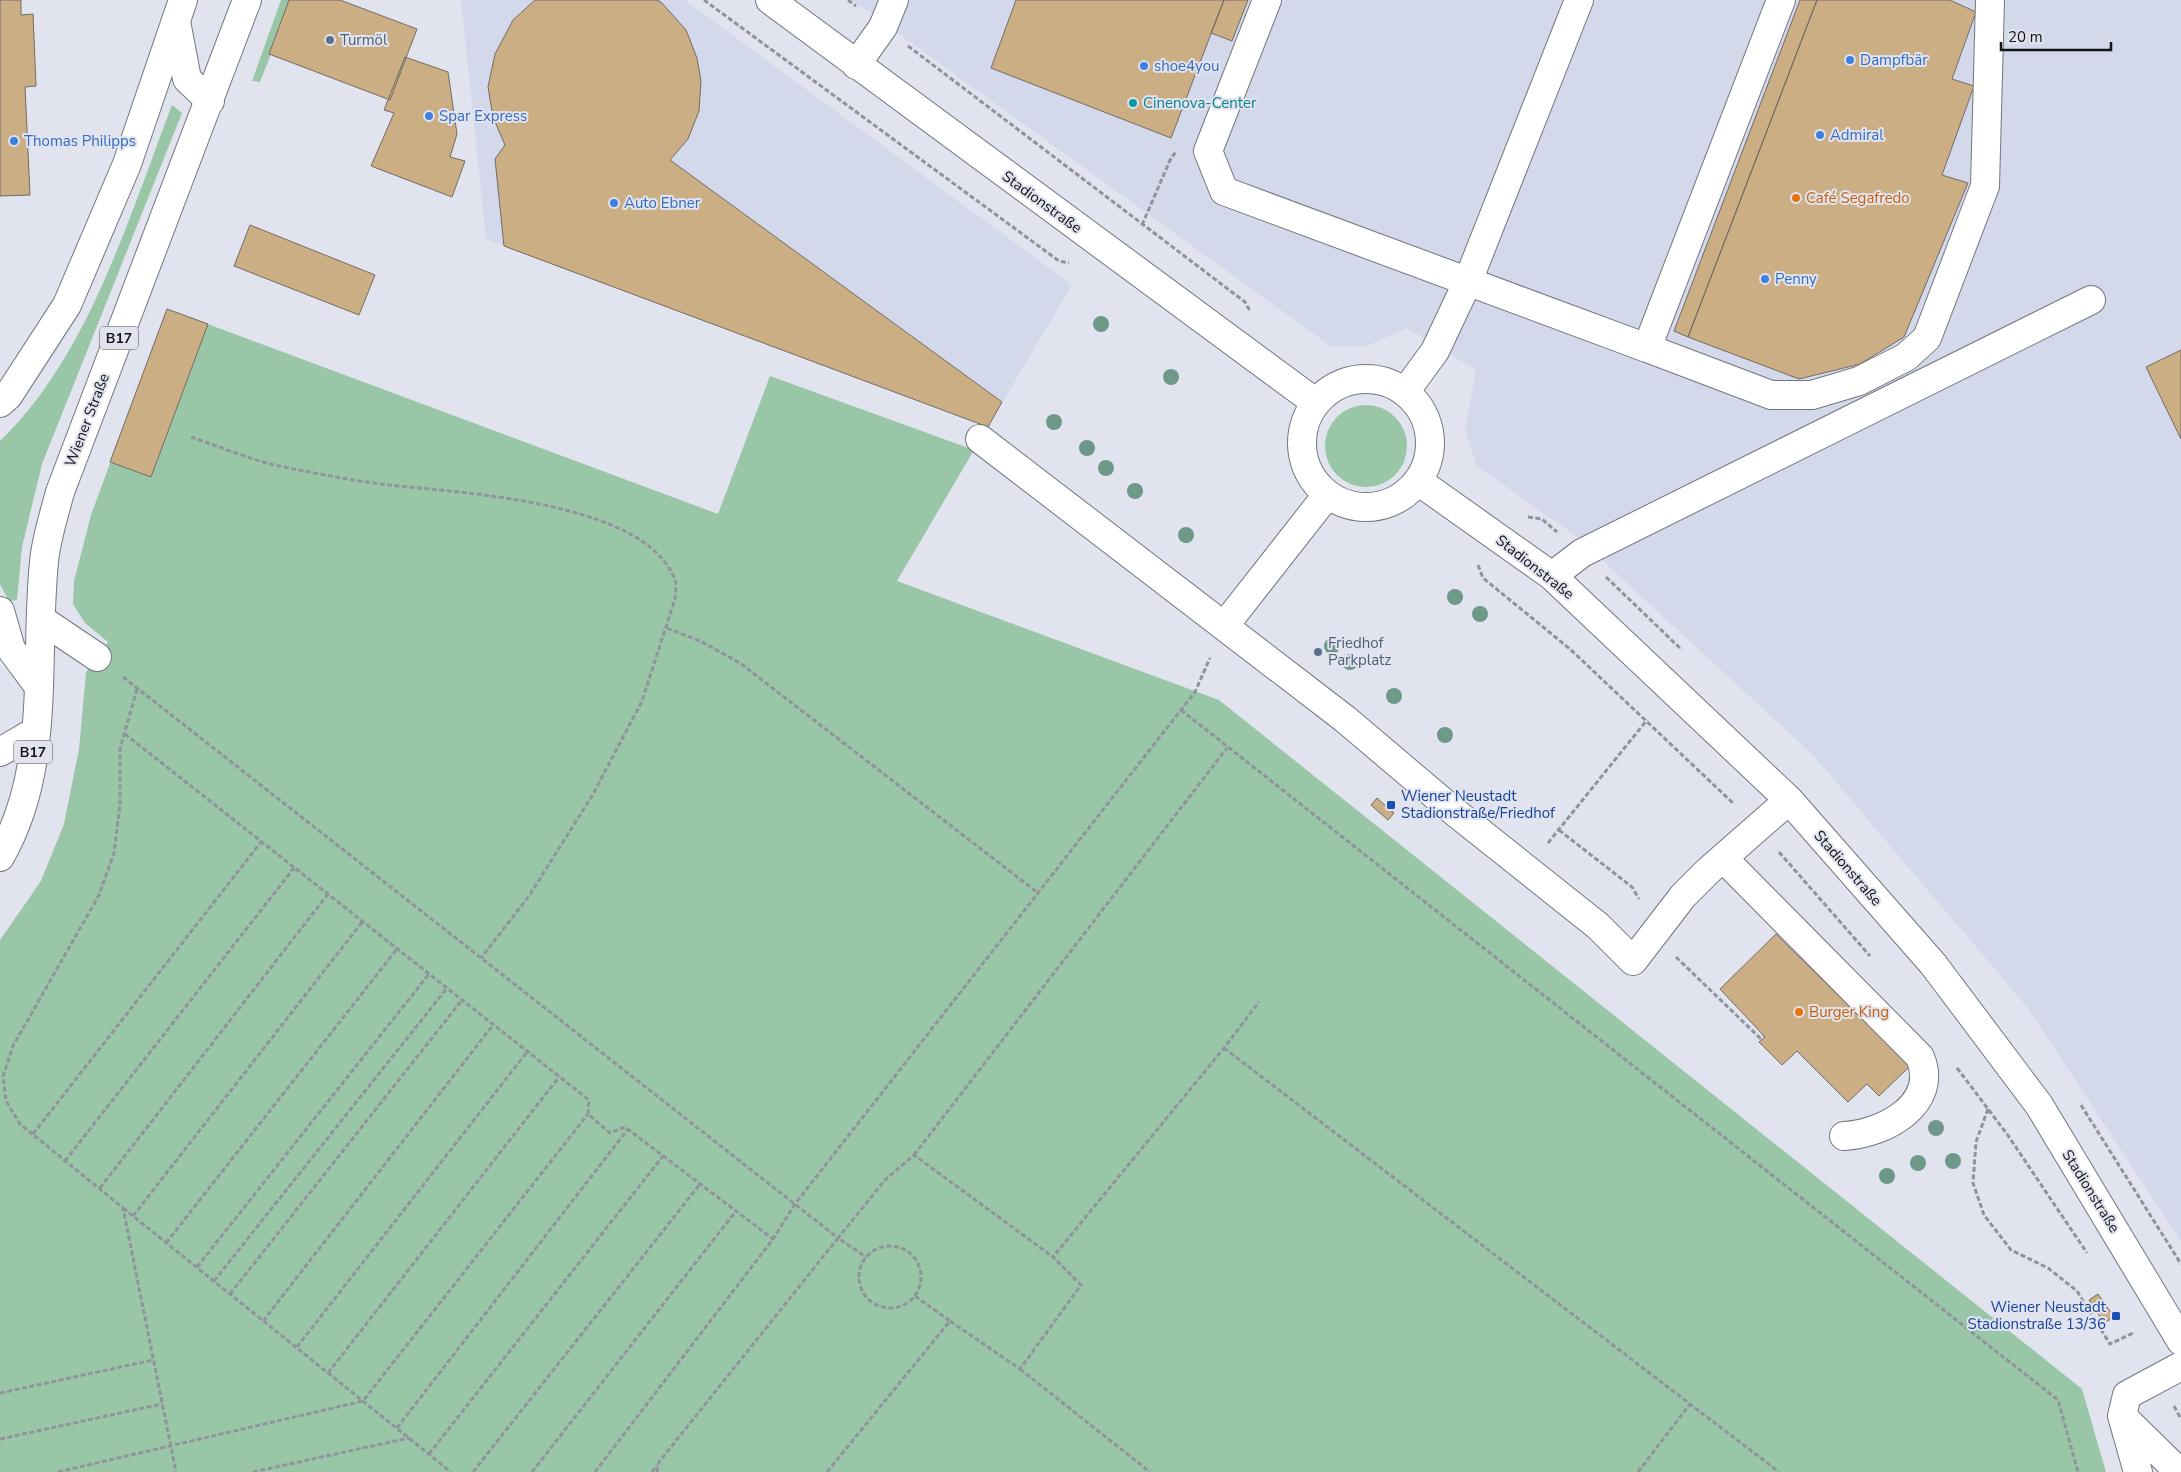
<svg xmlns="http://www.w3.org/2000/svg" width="2181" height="1472" viewBox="0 0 2181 1472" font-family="'Nunito Sans',sans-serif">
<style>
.built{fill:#d3d8ea}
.green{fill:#99c6a7}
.building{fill:#ccae85;stroke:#726b63}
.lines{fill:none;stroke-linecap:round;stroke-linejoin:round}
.minor-casing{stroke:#73767f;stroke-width:30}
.major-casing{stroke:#73767f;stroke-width:30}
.path{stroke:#91939b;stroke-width:3;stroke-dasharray:5 2.5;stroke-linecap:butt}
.minor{stroke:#fff;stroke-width:28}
.major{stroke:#fff;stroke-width:28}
.tree{fill:#6e9888}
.service-dot{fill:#5c6f8a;stroke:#e1e4ef;stroke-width:2}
.shop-dot{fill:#3f7fe0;stroke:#e1e4ef;stroke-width:2}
.culture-dot{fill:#0f9aa8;stroke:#e1e4ef;stroke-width:2}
.food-dot{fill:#e8710a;stroke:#e1e4ef;stroke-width:2}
.transit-dot{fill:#1a4fb4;stroke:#e1e4ef;stroke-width:2}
.labels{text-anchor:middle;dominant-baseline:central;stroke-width:4;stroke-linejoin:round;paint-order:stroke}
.shield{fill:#e1e4ef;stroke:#515258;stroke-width:1}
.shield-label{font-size:14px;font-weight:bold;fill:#131417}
.service-label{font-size:15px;fill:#4e5e75;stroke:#e1e4ef;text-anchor:start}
.shop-label{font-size:15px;fill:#366cbe;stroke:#e1e4ef;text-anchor:start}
.culture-label{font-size:15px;fill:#0d838f;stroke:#e1e4ef;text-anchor:start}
.food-label{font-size:15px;fill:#c56008;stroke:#e1e4ef;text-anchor:start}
.street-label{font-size:15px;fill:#131417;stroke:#e1e4ef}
.transit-label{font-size:15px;fill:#164399;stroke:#e1e4ef;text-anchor:start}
</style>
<rect width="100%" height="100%" fill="#e1e4ef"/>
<path class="built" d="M461,0H685L1072,285L988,427L486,239Z
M852,0H2181V1241L2027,1007L1812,754L1576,536L1477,466L1465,430L1476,370L1407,328L1367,346L1332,347Z"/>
<path class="green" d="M281,0H292L260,82L252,81Z
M172,105L182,113L42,464L22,547L17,600L9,601L0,584V441C88,357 129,217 172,105Z
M167,309L718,514L770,376L974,450L897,581L1219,700L2082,1389L2106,1472H0V940L41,881L64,824L79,749L86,672L108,642L85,623L73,604L74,581L91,515Z
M1325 446a41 41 0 1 1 82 0a41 41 0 1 1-82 0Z"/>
<path class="building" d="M0,0H21V15L33,14L36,86L25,87L30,195L0,196Z
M289,0H340L417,29L390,100L269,54Z
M535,0H656L661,2L686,30L697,58L701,81L699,111L688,139L670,160L1002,402L988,427L504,246L495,159L505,145L493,117L488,87L495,54L513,20Z
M1016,0H1224L1171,138L991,68Z
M1224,0H1248L1232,41L1211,33Z
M1800,0H1817L1688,337L1674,331Z
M1817,0H1950L1976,12L1952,79L1974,86L1942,175L1968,183L1904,337L1860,364L1799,379L1688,337Z
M405,57L448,72L457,134L450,157L465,161L452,197L371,166L394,113L384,110Z
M250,225L375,275L359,315L234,266Z
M167,309L208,324L151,477L110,462Z
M2181,350V439L2146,367Z
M1377,798L1394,813L1388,820L1371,805Z
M1776,934L1910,1066L1879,1096L1867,1084L1848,1102L1797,1051L1782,1065L1759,1042L1765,1037L1720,989Z
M2098,1294L2114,1317L2104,1323L2089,1300Z"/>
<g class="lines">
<g class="minor-casing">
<path id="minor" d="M770,0L1315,402
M1267,0L1208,151L1224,191L1647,348L1781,0
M176,21L187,79L210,101
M856,65L883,27L894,0
M1647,348L1771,395H1812L1859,381L1906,357L1927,338L1985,186L1990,0
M1302 443a64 64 0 1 1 128 0a64 64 0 1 1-128 0Z
M1405,392L1435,351L1468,281L1579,0
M980,439L1345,719L1456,813L1598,926L1633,961L1683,896L1708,871L1789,800
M1418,481L1552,576L1789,800L1933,964L2039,1105L2181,1341
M1552,576L1582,553L2091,300
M0,611L11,649L39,687
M42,620L97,657
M1225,625L1327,495
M0,752L36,731
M1724,859L1920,1057C1940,1104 1884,1134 1844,1136
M2122,1416L2127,1395L2181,1366
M2138,1472L2122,1416L2172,1465L2174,1472"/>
</g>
<g class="major-casing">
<path id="major" d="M0,403L8,396L67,305L127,164L183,0
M0,857C52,767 34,660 44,562C46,539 54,515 60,492L247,0"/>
</g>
<path class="path" d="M704,0L1059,261L1069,263
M848,0L856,6
M908,46L1245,302L1250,311
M1142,225L1171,158L1176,152
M191,437C221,447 253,461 284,467C319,474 354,481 389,485C461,493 646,501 675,580C677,586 675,593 675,599L642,701L592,796L529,896L481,958
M1528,517L1542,519L1557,532
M1478,565L1483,578L1570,649L1734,804
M1606,577L1682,650
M667,628L702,642L740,663L1038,893
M123,677L838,1238L885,1180L914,1155L1053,1257
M137,689L120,749V805L114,853L99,895L13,1046L3,1076L6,1101L20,1124L123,1208L176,1472
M1181,710L2058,1400L2078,1472
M125,734L589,1100L588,1114L610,1133L625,1127L773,1239
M1559,830L1632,887L1639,899
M1548,843L1647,720
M1779,852L1870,956
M1676,957L1760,1038L1763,1035
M1224,1048L1779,1472
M1957,1068L2007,1134L2087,1253
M2081,1105L2181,1264
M1988,1109L1976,1142L1973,1183L1984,1215L2011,1250L2048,1268L2077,1291L2110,1344L2135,1332
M33,1134L261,842
M914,1155L1227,748
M65,1161L294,868
M100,1188L328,894
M123,1208L451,1472
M133,1216L363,921
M166,1243L397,949
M859 1277a31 31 0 1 1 62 0a31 31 0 1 1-62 0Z
M197,1267L429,974
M214,1281L447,988
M230,1294L462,1000
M915,1296L950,1321
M263,1321L493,1025
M297,1347L527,1052
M1020,1369L1150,1472
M328,1373L559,1077
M0,1393L153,1360
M2174,1406L2181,1419
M397,1428L628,1129
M0,1439L162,1404
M429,1454L663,1156
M58,1472L363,1401L588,1114
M253,1472L409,1438
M473,1472L700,1184
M532,1472L736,1211
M595,1472L773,1239L795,1204L1195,692L1210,658
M652,1472L657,1465
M657,1472L659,1462L838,1238L866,1257
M827,1472L950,1321L1020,1369L1081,1285L1053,1257L1224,1048L1259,1002
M1638,1472L1690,1404"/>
<use href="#minor" class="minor"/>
<use href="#major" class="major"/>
</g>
<g class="tree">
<circle cx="1101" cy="324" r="8"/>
<circle cx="1171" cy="377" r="8"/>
<circle cx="1054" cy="422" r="8"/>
<circle cx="1087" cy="448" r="8"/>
<circle cx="1106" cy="468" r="8"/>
<circle cx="1135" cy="491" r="8"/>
<circle cx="1186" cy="535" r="8"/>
<circle cx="1455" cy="597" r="8"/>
<circle cx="1480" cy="614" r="8"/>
<circle cx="1332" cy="646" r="8"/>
<circle cx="1350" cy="662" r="8"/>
<circle cx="1394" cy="696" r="8"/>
<circle cx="1445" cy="735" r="8"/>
<circle cx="1936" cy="1128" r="8"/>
<circle cx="1953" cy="1161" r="8"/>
<circle cx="1918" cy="1163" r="8"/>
<circle cx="1887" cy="1176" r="8"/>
</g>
<g class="service-dot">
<circle cx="330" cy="40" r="5"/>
<circle cx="1318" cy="652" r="5"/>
</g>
<g class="shop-dot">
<circle cx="1850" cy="60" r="5"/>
<circle cx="1144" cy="66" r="5"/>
<circle cx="429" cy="116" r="5"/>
<circle cx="1820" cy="135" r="5"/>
<circle cx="14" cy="141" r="5"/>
<circle cx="614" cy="203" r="5"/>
<circle cx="1765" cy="279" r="5"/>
</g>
<circle class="culture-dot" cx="1133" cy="103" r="5"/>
<g class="food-dot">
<circle cx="1796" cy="198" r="5"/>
<circle cx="1799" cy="1012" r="5"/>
</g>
<g class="transit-dot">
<rect x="1386" y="800" width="10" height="10" rx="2.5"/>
<rect x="2111" y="1311" width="10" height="10" rx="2.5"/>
</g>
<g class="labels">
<g class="shield">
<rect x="100" y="326.5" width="38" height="23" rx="4"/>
<rect x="14" y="740.5" width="38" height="23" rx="4"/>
</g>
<g class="shield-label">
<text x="119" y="338">B17</text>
<text x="33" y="752">B17</text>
</g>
<g class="service-label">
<text x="340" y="40">Turmöl</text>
<text x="1328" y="643">Friedhof<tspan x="1328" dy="17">Parkplatz</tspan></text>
</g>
<g class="shop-label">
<text x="1860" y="60">Dampfbär</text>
<text x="1154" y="66">shoe4you</text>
<text x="439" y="116">Spar Express</text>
<text x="1830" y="135">Admiral</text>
<text x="24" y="141">Thomas Philipps</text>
<text x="624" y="203">Auto Ebner</text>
<text x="1775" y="279">Penny</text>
</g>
<g class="culture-label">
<text x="1143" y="103">Cinenova-Center</text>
</g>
<g class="food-label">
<text x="1806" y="198">Café Segafredo</text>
<text x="1809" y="1012">Burger King</text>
</g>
<g class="street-label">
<text transform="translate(1042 202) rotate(36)">Stadionstraße</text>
<text transform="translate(87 420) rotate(-69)">Wiener Straße</text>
<text transform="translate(1535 567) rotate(38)">Stadionstraße</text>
<text transform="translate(1848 868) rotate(49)">Stadionstraße</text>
<text transform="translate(2091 1191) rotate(58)">Stadionstraße</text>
</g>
<g class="transit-label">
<text x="1401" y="796">Wiener Neustadt<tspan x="1401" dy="17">Stadionstraße/Friedhof</tspan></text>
<text x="2106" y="1307" text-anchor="end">Wiener Neustadt<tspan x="2106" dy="17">Stadionstraße 13/36</tspan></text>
</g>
</g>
<path d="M2001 42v8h110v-8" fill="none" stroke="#131417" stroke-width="2.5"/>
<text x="2008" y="42" font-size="15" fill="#131417" stroke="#e1e4ef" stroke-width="4" paint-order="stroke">20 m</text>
</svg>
